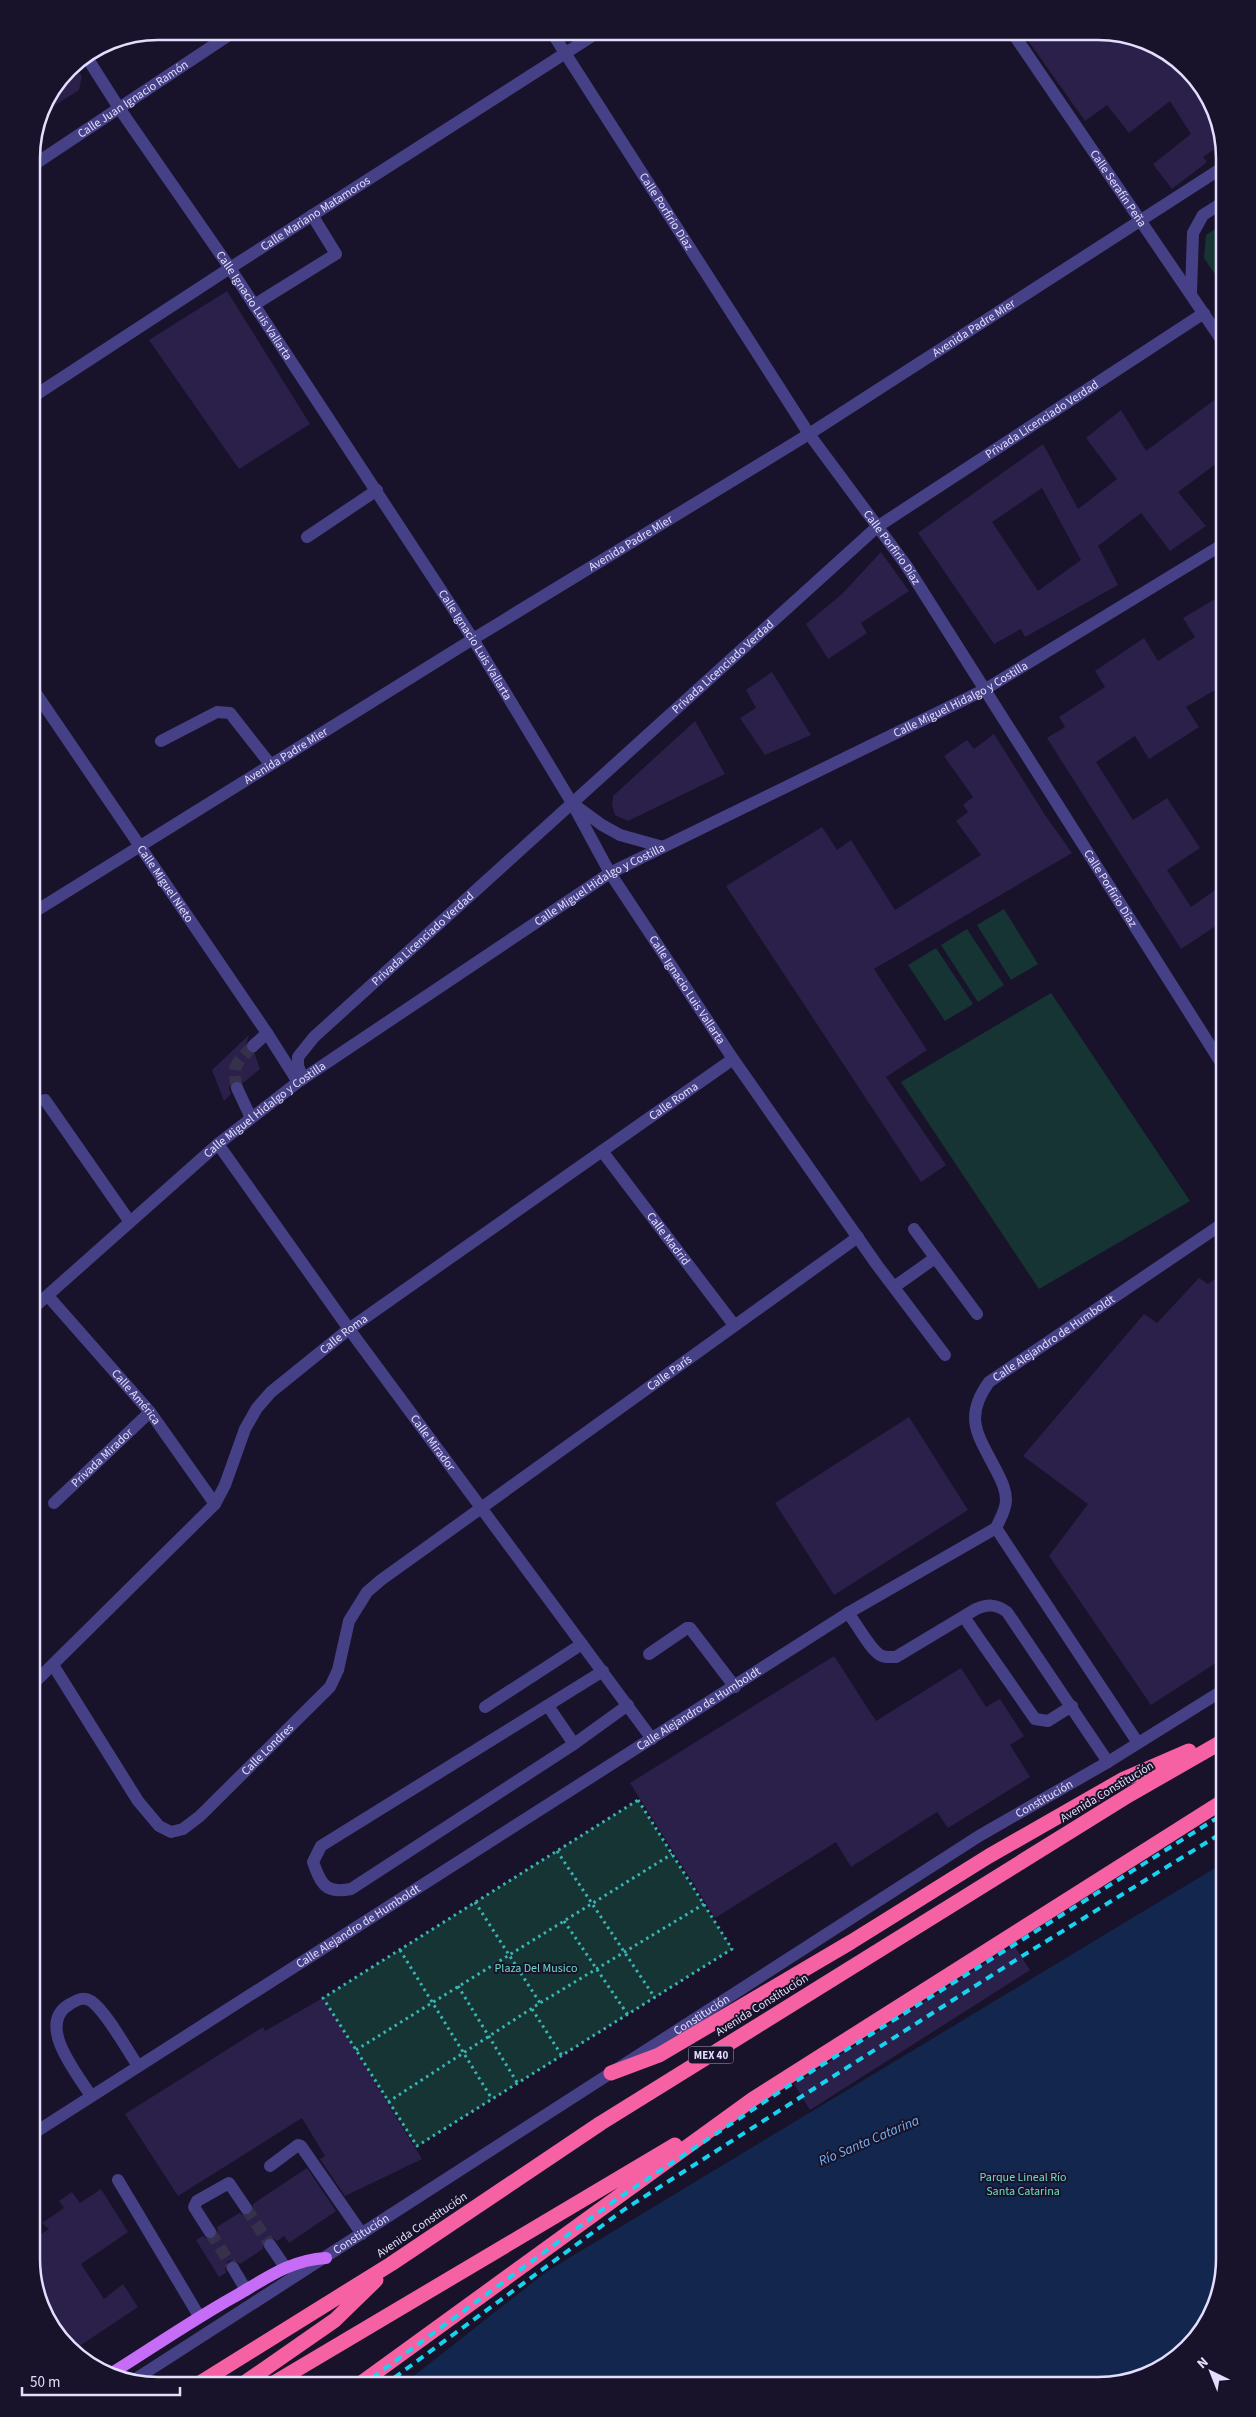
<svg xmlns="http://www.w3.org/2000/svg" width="1256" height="2417" viewBox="0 0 1256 2417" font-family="'Source Sans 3',sans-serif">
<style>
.green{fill:#163434}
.water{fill:#13274e}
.building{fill:#2a204a;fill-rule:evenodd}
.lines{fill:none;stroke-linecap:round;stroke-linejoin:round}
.minor-tunnel{stroke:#36314a;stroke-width:12;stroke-dasharray:12 6;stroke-linecap:butt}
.path{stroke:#39b6b3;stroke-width:3;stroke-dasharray:2.5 4;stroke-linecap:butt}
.minor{stroke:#464186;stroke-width:12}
.major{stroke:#c76cf6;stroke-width:12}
.highway{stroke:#f561a2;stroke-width:15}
.rail{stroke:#17d2f0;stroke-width:4;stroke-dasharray:8 6;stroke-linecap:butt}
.labels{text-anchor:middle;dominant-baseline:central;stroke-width:4;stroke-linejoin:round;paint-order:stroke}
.shield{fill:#18132a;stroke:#a6a1be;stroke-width:1}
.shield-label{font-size:11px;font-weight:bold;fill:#e3defd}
.street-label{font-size:12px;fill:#e3defd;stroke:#18132a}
.park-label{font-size:12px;fill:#6ddac3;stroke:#18132a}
.water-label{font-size:14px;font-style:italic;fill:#73b4f6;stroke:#18132a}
.rim{fill:none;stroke:#e3defd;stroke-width:2.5}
</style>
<rect width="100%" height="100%" fill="#18132a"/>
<path class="green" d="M1225,223V289L1204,258L1206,235Z
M1004,909L1038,964L1011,980L977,925Z
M967,929L1004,985L978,1002L941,945Z
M936,948L973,1004L945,1021L908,965Z
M1051,993L1190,1201L1039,1289L901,1082Z
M638,1800L732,1949L416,2147L323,1998Z"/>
<path class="water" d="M1225,1862V2260L1204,2329L1147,2376L1098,2386H401L546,2272Z"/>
<path class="building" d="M1022,32H1107L1169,53L1215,109L1222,144L1203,157L1207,162L1172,189L1153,164L1191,134L1170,101L1129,133L1107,105L1085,121Z
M72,66L82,76L79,90L41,114L44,102Z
M227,291L310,424L239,469L149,340Z
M1225,392V457L1178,492L1206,526L1170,551L1141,513L1098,546L1118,585L1025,637L1021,629L994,644L918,533L1043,444L1078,509L1117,479L1086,438L1121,410L1146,451ZM1042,488L1081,560L1038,591L992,522Z
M881,552L909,591L861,623L867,633L828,659L806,624L842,594Z
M1225,593V684L1186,707L1199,727L1149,759L1135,736L1096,762L1133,820L1167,798L1200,848L1167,870L1191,907L1225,883V920L1181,949L1047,738L1065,727L1059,717L1105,687L1095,671L1144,638L1158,661L1195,637L1183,618Z
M772,672L811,735L765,755L740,718L756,708L746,690Z
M695,721L725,774L628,821L615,815L612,805L613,796Z
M994,734L1045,815L1072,853L874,969L927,1050L886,1077L946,1165L921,1182L726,886L822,827L837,850L851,840L895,910L981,855L956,821L968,812L963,805L973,797L944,756L967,740L974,749Z
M249,1035L245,1048L250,1054H255L260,1069L243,1083L237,1080L231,1083L229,1088L231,1094L224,1101L212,1070Z
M1225,1271V1657L1151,1705L1049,1556L1088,1504L1023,1456L1144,1314L1157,1323L1199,1278L1208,1284Z
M909,1417L968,1510L834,1595L775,1503Z
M834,1656L876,1721L961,1668L986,1707L1000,1699L1024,1736L1010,1745L1030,1777L948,1828L937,1812L851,1867L836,1842L715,1918L630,1783Z
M1014,1945L1030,1970L810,2110L794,2084Z
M323,1998L422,2159L345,2196L320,2159L325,2156L302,2118L178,2196L125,2114L263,2027L265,2031Z
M307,2168L336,2211L289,2243L284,2236L277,2241L273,2238H266L263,2242V2249L240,2264L233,2260L228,2261L225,2268L226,2273L219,2277L196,2240L203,2236L207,2239H215L218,2232L217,2227L239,2213L243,2215H250L253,2211V2204Z
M101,2189L128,2232L81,2264L104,2299L123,2284L138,2307L75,2349L41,2308L31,2259V2241L49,2229L42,2223L64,2208L59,2201L72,2192L80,2203Z"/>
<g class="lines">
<path class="minor-tunnel" d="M237,1088C231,1064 237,1063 253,1046
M246,2208L270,2245
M210,2232L233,2268"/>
<path class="path" d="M1225,253L1220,247L1225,244
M638,1800L732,1949L417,2146L323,1998Z
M557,1851L655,1998
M475,1902L540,2003
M564,1921L628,2015
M400,1950L492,2099
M458,1986L518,2084
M532,2009L562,2056
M356,2050L672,1854
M388,2102L540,2003L704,1904"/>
<g class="minor">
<path id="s1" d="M551,31L809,434L906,565L1225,1069"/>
<path id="s2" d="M1012,32L1225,345"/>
<path id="s3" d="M86,56L119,108L230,268L473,639L572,803L610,873L733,1059L877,1265L945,1355"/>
<path id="s4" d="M32,166L235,31"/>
<path d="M1191,292L1193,233L1203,215L1225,201"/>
<path d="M254,305L336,254L312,215"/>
<path id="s5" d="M31,398L230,268L600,31"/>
<path d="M307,537L377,490"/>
<path id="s6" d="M31,686L267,1033L298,1082"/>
<path d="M161,741L217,712L230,713L270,764"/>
<path d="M576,806L602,825L620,835L663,847"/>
<path id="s7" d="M31,914L473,639L809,434L1225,166"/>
<path d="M253,1046L267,1033"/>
<path id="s8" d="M303,1079L298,1066V1057L314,1037L877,527L1204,313"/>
<path d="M237,1088L251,1118"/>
<path d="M45,1100L130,1222"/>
<path id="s9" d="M218,1144L349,1329L652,1739"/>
<path id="s10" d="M602,1151L734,1325"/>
<path d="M914,1229L977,1314"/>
<path d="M894,1287L935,1258"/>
<path id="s11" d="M48,1296L150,1412L215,1504"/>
<path id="s12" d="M31,1310L218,1144L298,1082L610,873L984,690L1225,543"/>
<path id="s13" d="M54,1503L150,1412"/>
<path d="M996,1528L1138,1743"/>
<path d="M848,1613C857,1624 869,1648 880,1655C885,1658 890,1657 896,1657L976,1609C988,1604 996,1604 1007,1612L1108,1762"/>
<path d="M964,1617L1035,1719L1048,1721L1072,1706"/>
<path d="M649,1654L687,1628H690L735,1687"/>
<path id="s14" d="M53,1665L138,1801L159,1826L171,1832L183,1829L200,1816L330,1687L338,1670L349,1621L367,1592L381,1580L858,1237"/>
<path id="s15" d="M31,1686L215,1504L225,1485L245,1429L257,1408L271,1392L349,1329L733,1059"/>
<path d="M548,1706L574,1744L351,1889C325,1894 321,1884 313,1862L321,1846L603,1671"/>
<path d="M485,1707L582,1644"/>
<path d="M574,1744L628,1705"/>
<path d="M31,1959L35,1966"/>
<path d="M91,2096C77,2073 35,2024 70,2004C77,2000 83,1996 91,2001C106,2011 127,2050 138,2066"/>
<path id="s16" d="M31,2135L848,1613L996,1528C1000,1519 1006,1510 1006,1500C1006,1489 1001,1480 996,1470C978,1435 963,1418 989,1382L1225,1222"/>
<path d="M270,2166L298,2145L301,2146L362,2234"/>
<path d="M118,2180L199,2316"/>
<path d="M210,2232L194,2207L197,2201L229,2183L246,2208"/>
<path d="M270,2245L285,2267"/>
<path d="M233,2268L246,2290"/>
<path id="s17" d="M134,2380L979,1836L1108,1762L1225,1689"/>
</g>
<path class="major" d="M112,2373C152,2348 191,2321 232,2298C264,2280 289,2260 326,2258"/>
<path class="highway" d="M611,2073L659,2055L851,1942L989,1856L1122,1780L1189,1751
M195,2386L391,2264L601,2123L1129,1795L1225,1740
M240,2386L335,2320L376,2280
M269,2386L675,2145
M357,2386L753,2099L1225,1800"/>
<path class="rail" d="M361,2386L617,2199L793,2083L1225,1813
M383,2386L625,2209L1019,1958L1225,1831"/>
</g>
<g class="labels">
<rect class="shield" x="688.5" y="2046.5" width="45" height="17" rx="4"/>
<g class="shield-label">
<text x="711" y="2055">MEX 40</text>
</g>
<g class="street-label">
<text stroke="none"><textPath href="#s4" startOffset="121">Calle Juan Ignacio Ramón</textPath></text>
<text stroke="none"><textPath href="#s2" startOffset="189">Calle Serafín Peña</textPath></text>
<text stroke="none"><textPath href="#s1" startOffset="214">Calle Porfirio Díaz</textPath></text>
<text stroke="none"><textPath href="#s5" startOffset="339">Calle Mariano Matamoros</textPath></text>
<text stroke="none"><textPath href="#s3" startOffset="301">Calle Ignacio Luis Vallarta</textPath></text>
<text stroke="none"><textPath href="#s7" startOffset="1110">Avenida Padre Mier</textPath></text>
<text stroke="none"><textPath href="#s8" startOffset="1005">Privada Licenciado Verdad</textPath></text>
<text stroke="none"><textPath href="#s7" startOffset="705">Avenida Padre Mier</textPath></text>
<text stroke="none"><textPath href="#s1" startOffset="619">Calle Porfirio Díaz</textPath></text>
<text stroke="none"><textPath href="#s3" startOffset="706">Calle Ignacio Luis Vallarta</textPath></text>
<text stroke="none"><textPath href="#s8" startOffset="600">Privada Licenciado Verdad</textPath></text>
<text stroke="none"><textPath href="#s12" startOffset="1118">Calle Miguel Hidalgo y Costilla</textPath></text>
<text stroke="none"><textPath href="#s7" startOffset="300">Avenida Padre Mier</textPath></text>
<text stroke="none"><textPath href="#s6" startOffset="239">Calle Miguel Nieto</textPath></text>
<text stroke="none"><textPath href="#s12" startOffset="712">Calle Miguel Hidalgo y Costilla</textPath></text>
<text stroke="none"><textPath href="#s1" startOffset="1024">Calle Porfirio Díaz</textPath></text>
<text stroke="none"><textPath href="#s8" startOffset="195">Privada Licenciado Verdad</textPath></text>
<text stroke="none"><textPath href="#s3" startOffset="1111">Calle Ignacio Luis Vallarta</textPath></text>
<text stroke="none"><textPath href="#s15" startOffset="882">Calle Roma</textPath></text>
<text stroke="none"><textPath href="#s12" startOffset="308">Calle Miguel Hidalgo y Costilla</textPath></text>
<text stroke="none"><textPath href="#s10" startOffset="110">Calle Madrid</textPath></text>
<text stroke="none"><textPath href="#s15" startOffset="478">Calle Roma</textPath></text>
<text stroke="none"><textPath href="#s16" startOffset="1376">Calle Alejandro de Humboldt</textPath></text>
<text stroke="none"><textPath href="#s14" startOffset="900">Calle París</textPath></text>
<text stroke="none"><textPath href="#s11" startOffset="134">Calle América</textPath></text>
<text stroke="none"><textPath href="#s9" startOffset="368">Calle Mirador</textPath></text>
<text stroke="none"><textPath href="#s13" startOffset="66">Privada Mirador</textPath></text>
<text stroke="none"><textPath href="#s16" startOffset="792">Calle Alejandro de Humboldt</textPath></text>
<text stroke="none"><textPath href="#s14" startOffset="335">Calle Londres</textPath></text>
<text transform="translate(1107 1792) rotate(-31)">Avenida Constitución</text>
<text stroke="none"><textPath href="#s17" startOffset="1080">Constitución</textPath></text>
<text stroke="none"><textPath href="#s16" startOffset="388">Calle Alejandro de Humboldt</textPath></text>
<text transform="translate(762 2005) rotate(-32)">Avenida Constitución</text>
<text stroke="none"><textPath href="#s17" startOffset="675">Constitución</textPath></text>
<text transform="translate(422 2225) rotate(-34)">Avenida Constitución</text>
<text stroke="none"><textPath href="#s17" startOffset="270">Constitución</textPath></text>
</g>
<g class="park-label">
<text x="536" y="1968">Plaza Del Musico</text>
<text x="1023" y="2177">Parque Lineal Río<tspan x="1023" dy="14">Santa Catarina</tspan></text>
</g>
<g class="water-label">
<text transform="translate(869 2141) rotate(-23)">Río Santa Catarina</text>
</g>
</g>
<path d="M0 0H1256V2417H0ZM158 40H1098A118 118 0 0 1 1216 158V2259A118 118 0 0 1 1098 2377H158A118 118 0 0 1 40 2259V158A118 118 0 0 1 158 40Z" fill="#18132a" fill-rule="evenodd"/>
<path class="rim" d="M158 40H1098A118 118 0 0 1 1216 158V2259A118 118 0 0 1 1098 2377H158A118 118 0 0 1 40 2259V158A118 118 0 0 1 158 40Z"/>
<g transform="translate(1211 2372) rotate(317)" stroke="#18132a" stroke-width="4" paint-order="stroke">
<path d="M0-4L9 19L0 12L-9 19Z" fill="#e3defd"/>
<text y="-8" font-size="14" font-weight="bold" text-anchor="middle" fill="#e3defd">N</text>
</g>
<path d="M22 2387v8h158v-8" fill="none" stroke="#e3defd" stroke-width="2.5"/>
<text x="30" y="2387" font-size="15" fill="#e3defd" stroke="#18132a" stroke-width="4" paint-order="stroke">50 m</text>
</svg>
